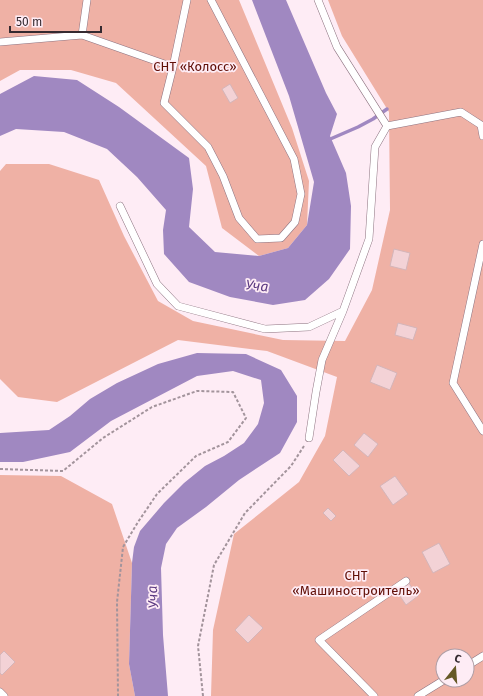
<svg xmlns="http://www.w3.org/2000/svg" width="483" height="696" viewBox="0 0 483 696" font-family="'Fira Sans',sans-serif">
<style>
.green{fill:#efb1a5;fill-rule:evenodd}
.water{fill:#a088c1}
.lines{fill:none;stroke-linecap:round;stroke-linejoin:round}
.stream{stroke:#a088c1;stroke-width:3.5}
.building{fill:#f3d2d6;stroke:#d4b5b9}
.service-casing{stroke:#8d7380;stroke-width:8}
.path{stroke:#a3949c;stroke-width:2;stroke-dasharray:3 2;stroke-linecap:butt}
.service{stroke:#fff;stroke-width:7}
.labels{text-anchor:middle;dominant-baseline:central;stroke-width:3.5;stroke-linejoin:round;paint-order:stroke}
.park-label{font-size:13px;fill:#610f07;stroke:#feecf5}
.water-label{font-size:14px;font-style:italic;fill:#5c3b82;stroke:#feecf5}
</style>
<rect width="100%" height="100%" fill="#feecf5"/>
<path class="green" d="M0,0H239L292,128L309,181L307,225L288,248L259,256L222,228L206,166L116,83L71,70H20L0,81Z
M328,0H483V696H211L213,630L234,534L299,482L325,436L337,377L267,351L178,340L57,402L18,397L0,379V171L6,164H49L99,180L124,236L158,301L193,321L283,340L345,341L372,290L390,210L389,112L342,36ZM443,656H467V680H443Z
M0,475L61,476L112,504L132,563L129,664L135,696H0Z"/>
<path class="water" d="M252,0H286L326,93L337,114L330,136L346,173L351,206L350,249L329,279L305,300L273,305L230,297L189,282L164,254L163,230L166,210L137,177L107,149L64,132L16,129L0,136V94L34,76L77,80L119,107L189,158L193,189L189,227L215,252L259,256L288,248L307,225L314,182L289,96Z
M197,353L246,354L281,370L297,396V422L280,453L239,480L206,507L177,528L166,544L161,568L163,635L168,696H135L129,664L132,563L134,547L140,531L164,503L184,483L205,466L224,456L244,443L258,424L264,403L261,380L233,371L197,376L111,421L70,452L23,462H0V433L49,430L70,416L90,399L117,383L158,364Z"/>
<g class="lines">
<path class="stream" d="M328,140L358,127L373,119L387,109"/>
</g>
<path class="building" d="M230,84L238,98L230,103L222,89Z
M394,249L410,253L406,270L390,266Z
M398,323L417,328L413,340L395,335Z
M377,365L397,373L390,390L370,382Z
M364,433L378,444L368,457L354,445Z
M343,450L360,466L349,476L333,460Z
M395,476L408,494L393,505L380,486Z
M328,508L336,516L331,521L323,513Z
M439,543L450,564L433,573L422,552Z
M408,582L418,596L406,605L396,590Z
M249,615L263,628L248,643L235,630Z
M4,651L15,662L2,675L0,673V655Z"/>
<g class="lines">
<g class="service-casing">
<path id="service" d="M318,0L337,47L387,126
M82,35L87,0
M0,42L82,35L173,67L187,0
M173,67L164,103L208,147L223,176L239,218L257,239L281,238L295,222L301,194L294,159L211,0
M120,206L157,284L178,306L265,329L309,327L343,311L369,239L375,147L387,126L461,112L481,125L483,136
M483,244L453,383L483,431
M309,438L316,392L322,360L343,311
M467,666L483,656
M0,692L4,696
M374,696L319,640L406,581
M418,696L444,680"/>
</g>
<path class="path" d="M0,469L63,471L103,438L152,407L197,391L233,392L246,418L228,442L196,456L157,494L138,522L123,547L117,602L118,696
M203,696L198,646L214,565L245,513L291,466L304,446"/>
<use href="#service" class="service"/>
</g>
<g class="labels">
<g class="park-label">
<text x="195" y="66">СНТ «Колосс»</text>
<text x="356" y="575">СНТ<tspan x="356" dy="15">«Машиностроитель»</tspan></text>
</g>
<g class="water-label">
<text transform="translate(257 286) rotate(6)">Уча</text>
<text transform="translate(153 597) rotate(-94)">Уча</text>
</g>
</g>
<g transform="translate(455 668) rotate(17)"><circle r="19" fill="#feecf5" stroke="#ae9ea6"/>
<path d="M0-3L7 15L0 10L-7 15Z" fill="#665926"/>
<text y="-6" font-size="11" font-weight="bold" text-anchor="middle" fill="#352a30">С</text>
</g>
<path d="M10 26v6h91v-6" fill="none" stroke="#352a30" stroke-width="2"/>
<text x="16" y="26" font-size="12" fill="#352a30" stroke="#feecf5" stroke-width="3" paint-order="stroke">50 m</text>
</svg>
